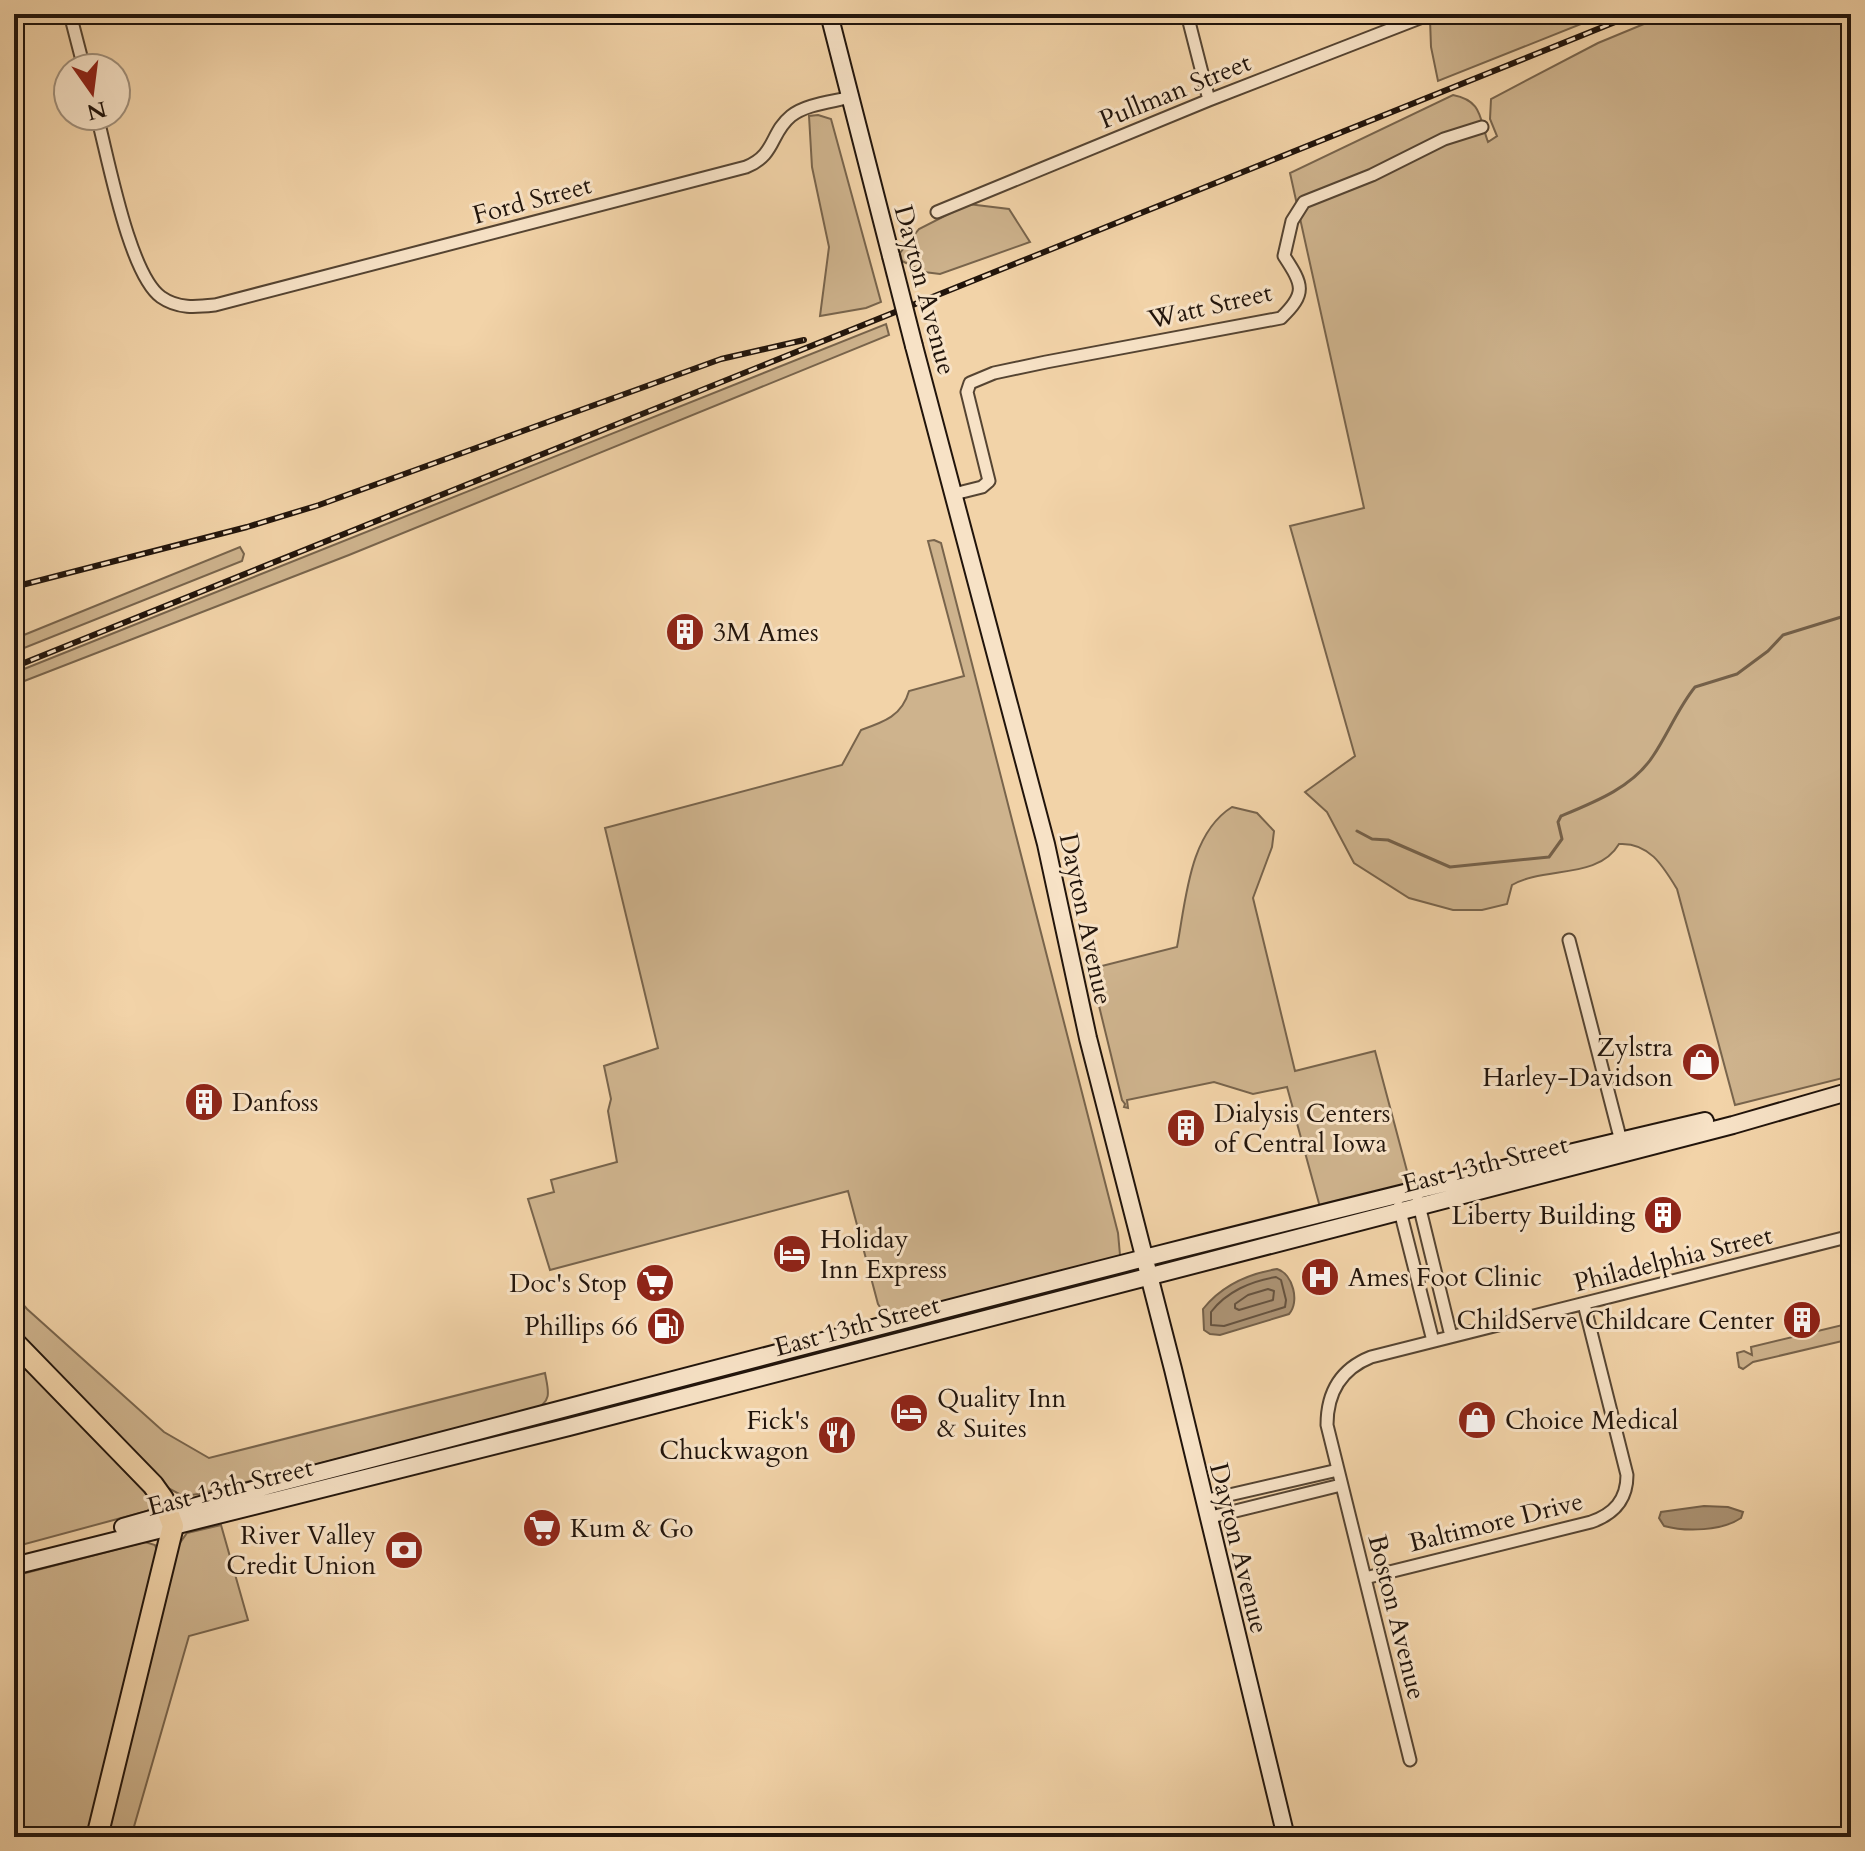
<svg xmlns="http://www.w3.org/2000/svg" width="1865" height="1851" viewBox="0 0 1865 1851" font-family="Cardo,serif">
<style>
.green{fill:#ceb38d;stroke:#78644c;stroke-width:2}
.water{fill:#ab9273;stroke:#746049;stroke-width:2}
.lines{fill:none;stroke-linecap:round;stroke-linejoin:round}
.shore{stroke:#66533f;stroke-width:2}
.stream{stroke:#746049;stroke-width:3}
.street-casing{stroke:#554432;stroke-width:15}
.secondary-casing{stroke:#21140b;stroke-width:20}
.highway-casing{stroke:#21140b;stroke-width:24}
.street{stroke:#f7e2c6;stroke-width:11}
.secondary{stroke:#f7e2c6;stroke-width:16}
.highway{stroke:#f2d3a8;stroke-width:20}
.rail-casing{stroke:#21140b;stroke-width:6}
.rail{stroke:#f7e2c6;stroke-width:3;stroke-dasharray:9;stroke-linecap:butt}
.secondary-bridge-casing{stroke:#21140b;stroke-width:20;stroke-linecap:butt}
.secondary-bridge{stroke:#f7e2c6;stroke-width:16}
.labels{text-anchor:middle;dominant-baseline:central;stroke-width:6;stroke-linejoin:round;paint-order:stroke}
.street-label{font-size:26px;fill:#21140b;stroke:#f7e2c6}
.poi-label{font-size:26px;fill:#21140b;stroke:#f7e2c6;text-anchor:start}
</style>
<rect width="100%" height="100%" fill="#f2d3a8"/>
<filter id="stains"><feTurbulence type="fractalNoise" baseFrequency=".0025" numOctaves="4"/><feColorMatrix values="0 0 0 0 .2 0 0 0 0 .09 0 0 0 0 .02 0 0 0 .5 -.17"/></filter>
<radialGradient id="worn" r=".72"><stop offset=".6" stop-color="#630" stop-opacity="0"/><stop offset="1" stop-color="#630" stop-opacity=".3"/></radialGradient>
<path class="green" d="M1442,14H1606L1438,81L1431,47L1430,19Z
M1668,14H1851V1076L1735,1105L1677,889C1663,866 1649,842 1619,844C1598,880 1544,866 1512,885L1507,904L1482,910H1453L1409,898L1354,863L1327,812L1305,792L1355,756L1290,526L1364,508L1290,173L1453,95C1483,101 1479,118 1488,142L1497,136L1490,119L1491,99L1598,43Z
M818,115L831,119L881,302L866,308L820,316L829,247L812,167L809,116Z
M968,204L1009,209L1030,242L940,274L924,272L902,261L900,253L919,229Z
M886,324L889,335L349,555L14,685V673Z
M934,540L941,543L1118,1233L1120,1255L1116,1259L892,1317L884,1313L878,1304L848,1191L550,1270L528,1199L554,1192L551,1180L617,1162L608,1111L611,1099L604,1066L658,1048L605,828L842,765L861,730C884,722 902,716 909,691L964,676L928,541Z
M240,547L244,554L242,561L14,652V639Z
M1232,807L1257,813L1274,831L1272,847L1253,898L1295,1071L1375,1051L1411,1186L1320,1207L1287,1087L1253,1094L1214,1082L1127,1100L1128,1108L1124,1107L1125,1104L1122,1100L1090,969L1177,947C1186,900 1189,834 1232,807Z
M14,1294L27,1309L164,1432L209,1458L545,1373C548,1390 553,1401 535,1409L199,1494L183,1496L166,1487L14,1330Z
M1851,1323V1339L1753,1362L1743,1369L1739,1367L1737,1353L1744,1351L1752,1355L1751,1347Z
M14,1353L153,1501L152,1507L147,1511L14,1547Z
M221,1525L248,1620L189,1636L131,1837H102L177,1547L187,1533Z
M145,1542L155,1545L159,1556L90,1837H14V1576Z"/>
<path class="water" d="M1277,1269C1293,1274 1300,1302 1289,1314L1220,1335L1210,1334L1204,1330L1203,1309C1222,1285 1247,1274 1277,1269Z
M1704,1506L1728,1507L1743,1512L1741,1518C1722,1531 1686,1532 1664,1526L1659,1518L1661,1512Z"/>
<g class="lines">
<path class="shore" d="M1276,1277L1281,1280L1286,1300L1285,1307L1224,1326L1211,1325V1312C1226,1292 1251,1281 1276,1277Z
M1268,1289L1274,1291L1273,1300L1239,1310L1235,1308V1304L1248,1295Z"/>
<path class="stream" d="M1357,831L1372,839L1388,840L1450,867L1549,857L1562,839L1558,822L1561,816C1595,802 1633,787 1653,756C1668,734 1678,708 1695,687L1737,674L1768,651L1783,635L1851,614"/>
<g class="street-casing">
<path id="street" d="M70,14L84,68
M1187,14L1209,100
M97,116C108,157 129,274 161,297C178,309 196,307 215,305L746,167C776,155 770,133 791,116C806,104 832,102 851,97
M937,212L1209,100L1430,14
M954,494L982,487L989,481L967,392L970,383L994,373L1046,362L1281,318C1307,293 1303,285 1284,256L1292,221L1304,202L1372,175L1444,139L1482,127
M1569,940L1622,1145
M1418,1201L1451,1336
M1399,1207L1433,1341
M1203,1501L1338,1470
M1207,1518L1341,1485
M1365,1578L1591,1522C1614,1514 1627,1500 1627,1475L1584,1304
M1410,1760L1327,1425C1327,1392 1341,1369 1371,1357L1851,1236"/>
</g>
<g class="secondary-casing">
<path id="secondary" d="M829,14L891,256
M914,346L1046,844L1088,1038L1173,1369L1286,1837
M123,1527L267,1486C746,1362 1223,1233 1705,1121
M14,1566L569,1427L1733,1125L1851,1091"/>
</g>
<g class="highway-casing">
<path id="highway" d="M14,1342L153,1485L163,1499L173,1526L97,1837"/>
</g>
<use href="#street" class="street"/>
<use href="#secondary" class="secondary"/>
<use href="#highway" class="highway"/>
<g class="rail-casing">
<path id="rail" d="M14,587L247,527L319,505L721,359L804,340
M14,667L1635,14"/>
</g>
<use href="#rail" class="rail"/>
<g class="secondary-bridge-casing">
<path id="secondary-bridge" d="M891,256L914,346"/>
</g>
<use href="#secondary-bridge" class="secondary-bridge"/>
</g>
<defs>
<g id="building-disc" transform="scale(2)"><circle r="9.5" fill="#8f2418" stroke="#f7e2c6"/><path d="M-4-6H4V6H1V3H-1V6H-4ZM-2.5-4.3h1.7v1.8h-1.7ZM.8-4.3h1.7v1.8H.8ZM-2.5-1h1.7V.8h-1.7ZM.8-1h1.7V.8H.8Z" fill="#fff"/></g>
<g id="shop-disc" transform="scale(2)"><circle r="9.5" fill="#8f2418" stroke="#f7e2c6"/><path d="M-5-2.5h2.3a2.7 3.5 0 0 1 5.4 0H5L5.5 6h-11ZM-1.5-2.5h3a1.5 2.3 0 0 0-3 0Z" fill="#fff"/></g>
<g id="hotel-disc" transform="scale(2)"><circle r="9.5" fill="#8f2418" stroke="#f7e2c6"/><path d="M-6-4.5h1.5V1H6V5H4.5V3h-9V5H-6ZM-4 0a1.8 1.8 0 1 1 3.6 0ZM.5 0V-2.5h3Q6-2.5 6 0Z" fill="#fff"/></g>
<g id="hospital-disc" transform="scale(2)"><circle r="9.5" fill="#8f2418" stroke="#f7e2c6"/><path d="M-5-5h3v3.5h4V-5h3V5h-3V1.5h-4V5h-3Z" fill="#fff"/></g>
<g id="supermarket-disc" transform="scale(2)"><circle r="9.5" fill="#8f2418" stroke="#f7e2c6"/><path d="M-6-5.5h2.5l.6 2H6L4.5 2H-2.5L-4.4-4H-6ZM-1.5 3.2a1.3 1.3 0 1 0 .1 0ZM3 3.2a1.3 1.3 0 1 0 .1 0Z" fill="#fff"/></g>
<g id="fuel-disc" transform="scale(2)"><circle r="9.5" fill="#8f2418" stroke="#f7e2c6"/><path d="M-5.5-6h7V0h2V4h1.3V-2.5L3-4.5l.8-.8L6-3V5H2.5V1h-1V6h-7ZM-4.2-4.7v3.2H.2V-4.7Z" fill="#fff"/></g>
<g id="restaurant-disc" transform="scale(2)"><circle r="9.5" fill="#8f2418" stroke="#f7e2c6"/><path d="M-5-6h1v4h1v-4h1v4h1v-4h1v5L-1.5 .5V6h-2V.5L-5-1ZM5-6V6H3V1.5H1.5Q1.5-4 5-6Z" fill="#fff"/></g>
<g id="bank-disc" transform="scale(2)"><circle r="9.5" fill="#8f2418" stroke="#f7e2c6"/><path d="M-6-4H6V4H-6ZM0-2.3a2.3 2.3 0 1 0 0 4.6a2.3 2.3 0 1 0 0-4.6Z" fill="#fff"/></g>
</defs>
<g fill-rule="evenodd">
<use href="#building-disc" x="685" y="632"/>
<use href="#shop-disc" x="1701" y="1062"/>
<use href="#building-disc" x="204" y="1102"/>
<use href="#building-disc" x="1186" y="1128"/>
<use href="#building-disc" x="1663" y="1215"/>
<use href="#hotel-disc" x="792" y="1254"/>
<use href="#hospital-disc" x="1320" y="1277"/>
<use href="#supermarket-disc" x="655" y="1283"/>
<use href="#building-disc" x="1802" y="1320"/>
<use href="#fuel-disc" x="666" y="1326"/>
<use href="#hotel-disc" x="909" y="1413"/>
<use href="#shop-disc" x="1477" y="1420"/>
<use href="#restaurant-disc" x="837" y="1435"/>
<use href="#supermarket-disc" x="542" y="1528"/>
<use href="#bank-disc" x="404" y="1550"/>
</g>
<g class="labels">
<g class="street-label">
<text transform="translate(1175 91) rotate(-22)">Pullman Street</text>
<text transform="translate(532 200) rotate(-15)">Ford Street</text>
<text transform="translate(925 290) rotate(75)">Dayton Avenue</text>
<text transform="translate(1210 306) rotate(-13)">Watt Street</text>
<text transform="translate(1086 919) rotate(78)">Dayton Avenue</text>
<text transform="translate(1485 1164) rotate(-14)">East 13th Street</text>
<text transform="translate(1673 1259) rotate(-14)">Philadelphia Street</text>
<text transform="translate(857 1326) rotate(-15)">East 13th Street</text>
<text transform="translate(230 1487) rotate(-14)">East 13th Street</text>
<text transform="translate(1496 1522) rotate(-14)">Baltimore Drive</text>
<text transform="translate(1239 1548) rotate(76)">Dayton Avenue</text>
<text transform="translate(1397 1617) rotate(76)">Boston Avenue</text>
</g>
<g class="poi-label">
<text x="713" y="632">3M Ames</text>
<text x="1673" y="1047" text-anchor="end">Zylstra<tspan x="1673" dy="30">Harley-Davidson</tspan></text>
<text x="232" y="1102">Danfoss</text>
<text x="1214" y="1113">Dialysis Centers<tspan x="1214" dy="30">of Central Iowa</tspan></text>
<text x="1635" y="1215" text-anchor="end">Liberty Building</text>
<text x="820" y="1239">Holiday<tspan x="820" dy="30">Inn Express</tspan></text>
<text x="1348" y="1277">Ames Foot Clinic</text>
<text x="627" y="1283" text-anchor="end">Doc's Stop</text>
<text x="1774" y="1320" text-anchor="end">ChildServe Childcare Center</text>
<text x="638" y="1326" text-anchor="end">Phillips 66</text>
<text x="937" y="1398">Quality Inn<tspan x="937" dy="30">&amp; Suites</tspan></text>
<text x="809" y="1420" text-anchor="end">Fick's<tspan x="809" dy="30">Chuckwagon</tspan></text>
<text x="1505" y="1420">Choice Medical</text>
<text x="570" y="1528">Kum &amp; Go</text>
<text x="376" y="1535" text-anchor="end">River Valley<tspan x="376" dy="30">Credit Union</tspan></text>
</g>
</g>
<rect width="1865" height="1851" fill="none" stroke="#f2d3a8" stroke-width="48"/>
<rect x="16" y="16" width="1833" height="1819" fill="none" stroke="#21140b" stroke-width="4"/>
<rect x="24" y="24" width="1817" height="1803" fill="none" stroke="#21140b" stroke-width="2"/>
<g transform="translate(92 92) rotate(166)"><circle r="38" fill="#f7e2c6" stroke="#a1907b" stroke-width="2"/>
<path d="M0-6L14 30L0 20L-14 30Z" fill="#8f2418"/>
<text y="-12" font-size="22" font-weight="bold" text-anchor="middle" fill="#21140b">N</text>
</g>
<rect width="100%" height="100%" filter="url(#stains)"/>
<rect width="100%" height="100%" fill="url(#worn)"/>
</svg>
